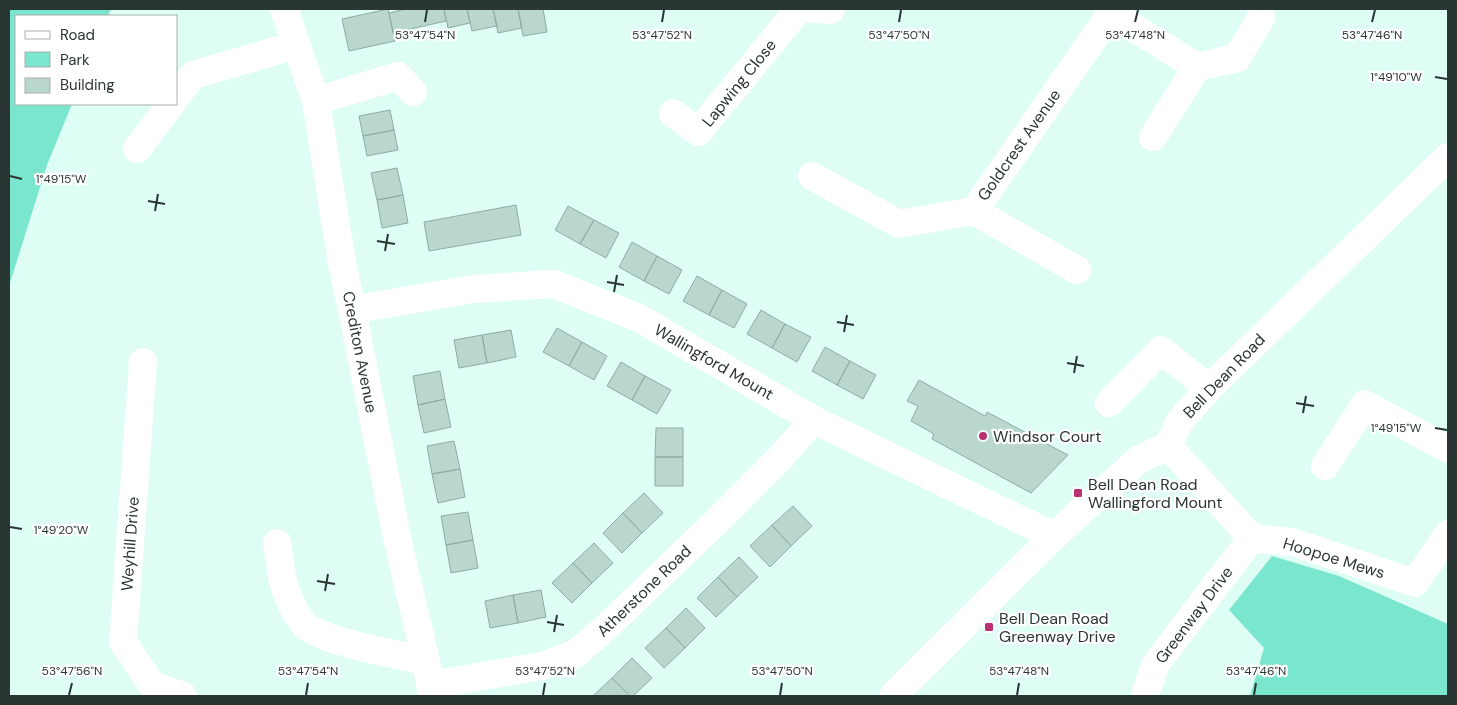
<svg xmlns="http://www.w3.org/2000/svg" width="1457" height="705" viewBox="0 0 1457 705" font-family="'DM Sans',sans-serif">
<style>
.green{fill:#79e6cd}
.building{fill:#b9d7cf;stroke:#8faca4}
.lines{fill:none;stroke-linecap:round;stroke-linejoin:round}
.minor{stroke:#fff;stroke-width:28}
.ticks{fill:none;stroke:#2a3633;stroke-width:2}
.poi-dot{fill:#b93171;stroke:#fff;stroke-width:2}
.labels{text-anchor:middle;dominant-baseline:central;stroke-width:4.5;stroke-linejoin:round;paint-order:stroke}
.street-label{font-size:16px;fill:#2a3633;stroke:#fff}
.poi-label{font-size:16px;fill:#2a3633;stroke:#fff;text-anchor:start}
.ticks-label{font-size:12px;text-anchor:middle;fill:#2a3633;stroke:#fff;stroke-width:4.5;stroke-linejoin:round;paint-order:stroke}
</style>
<rect width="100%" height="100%" fill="#defdf5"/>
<path class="green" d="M9,9H111L108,16H16V104H72L47,165L9,286Z
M1272,556L1339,576L1448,624V696H1250L1264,648L1229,610Z"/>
<path class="building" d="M388,9L395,41L349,51L342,19Z
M406,9H444L446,21L393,33L389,13Z
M444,9H467L470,23L448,28Z
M467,9H493L497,26L472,31Z
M493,9H518L522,28L498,33Z
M518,9H543L547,32L523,36Z
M390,110L394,130L363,136L359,116Z
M394,130L398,150L367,156L363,136Z
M397,168L403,195L377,200L371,173Z
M403,195L408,223L382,228L377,200Z
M516,205L521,235L429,251L424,222Z
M568,206L594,220L580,244L555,230Z
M594,220L619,233L606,258L580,244Z
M632,242L657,256L644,281L619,267Z
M657,256L682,270L669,294L644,281Z
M697,276L722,290L709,315L683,301Z
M722,290L747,304L734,328L709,315Z
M761,310L785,324L772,348L747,334Z
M785,324L811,337L797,362L772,348Z
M557,328L582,342L569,366L543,352Z
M511,330L516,357L487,363L482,335Z
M482,335L487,363L459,368L454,340Z
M582,342L607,356L594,380L569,366Z
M825,347L850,361L837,385L812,371Z
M850,361L876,375L863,399L837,385Z
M621,362L645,376L632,400L607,386Z
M440,371L445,399L418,405L413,376Z
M645,376L671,390L657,414L632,400Z
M919,380L985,416L987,412L1068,455L1031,493L932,439L934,434L911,421L918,406L907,401Z
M445,399L451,427L424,433L418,405Z
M656,428H683V457H655Z
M454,441L460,469L432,474L427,446Z
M655,457H683V486H655Z
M460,469L465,497L438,503L432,474Z
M644,493L663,513L642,533L623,513Z
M793,506L812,526L791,546L772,525Z
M468,512L473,540L446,545L441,516Z
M623,513L642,533L622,553L603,533Z
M772,525L791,546L770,567L750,546Z
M473,540L478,568L451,573L446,545Z
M594,543L613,563L592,583L573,563Z
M739,557L758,577L737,597L718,577Z
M573,563L592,583L572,603L552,583Z
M718,577L737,597L716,617L697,598Z
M541,590L546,617L518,623L513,595Z
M513,595L518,623L490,628L485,601Z
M686,608L705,628L685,648L666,628Z
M666,628L685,648L664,668L645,648Z
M632,658L652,678L633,696H630L612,678Z
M612,678L630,696H593Z"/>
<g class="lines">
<path class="minor" d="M284,9L316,101L342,263L352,310L398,542L426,661L432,696
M813,9L830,10L831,9
M1110,13L1197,67L1237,58L1261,18
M176,97L193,75L296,45
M316,101L398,76L413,92
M673,113L698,132L799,9
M1153,137L1197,67
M137,149L171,104
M812,176L899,224L974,211L1114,9
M974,211L1077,270
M352,310L473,289L554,284L639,318L814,420L1054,536
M143,362L123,642L152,685L183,696
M1109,403L1161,350L1209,388
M1168,446L1252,538
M1325,466L1365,404L1448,449
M1252,538L1292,542L1415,583L1448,534
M277,543C280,557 280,574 285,588C289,600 296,615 305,625C322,642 400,655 426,661
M431,685L542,666L575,654L600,633L714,524L778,460L814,420
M893,696L1054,536L1138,460L1168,446L1180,421L1209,388L1448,157
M1145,696L1155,665L1252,538"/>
</g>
<path class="ticks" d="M425,22L427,10M662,22L664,10M899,22L901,10M1135,22L1138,10M1372,22L1375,10M1435,77L1447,79M10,176L22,179M148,201L165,204M155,211L158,194M377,241L395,244M385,251L388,234M607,282L624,285M614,292L617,275M837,322L854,325M844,332L847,315M1067,363L1084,366M1074,373L1077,356M1296,403L1314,406M1303,413L1306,396M1435,428L1447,430M10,527L22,529M317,581L335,584M325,591L328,574M547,622L564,625M554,632L557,615M69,695L72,683M306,695L308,683M543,695L545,683M780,695L782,683M1017,695L1019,683M1254,695L1256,683"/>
<g class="poi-dot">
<circle cx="983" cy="436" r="5"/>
<rect x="1073" y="488" width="10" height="10" rx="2.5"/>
<rect x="984" y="622" width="10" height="10" rx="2.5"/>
</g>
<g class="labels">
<g class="street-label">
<text transform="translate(739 83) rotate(-51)">Lapwing Close</text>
<text transform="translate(1019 145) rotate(-55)">Goldcrest Avenue</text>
<text transform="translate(360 352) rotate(79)">Crediton Avenue</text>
<text transform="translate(714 362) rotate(30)">Wallingford Mount</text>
<text transform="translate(1224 376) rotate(-46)">Bell Dean Road</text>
<text transform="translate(130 544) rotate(-86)">Weyhill Drive</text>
<text transform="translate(1334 558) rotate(17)">Hoopoe Mews</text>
<text transform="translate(644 591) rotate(-44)">Atherstone Road</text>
<text transform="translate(1194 615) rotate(-53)">Greenway Drive</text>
</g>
<g class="poi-label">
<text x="993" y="436">Windsor Court</text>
<text x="1088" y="484">Bell Dean Road<tspan x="1088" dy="18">Wallingford Mount</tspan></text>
<text x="999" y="618">Bell Dean Road<tspan x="999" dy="18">Greenway Drive</tspan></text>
</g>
</g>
<g class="ticks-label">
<text x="425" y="39">53°47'54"N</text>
<text x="662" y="39">53°47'52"N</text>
<text x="899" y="39">53°47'50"N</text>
<text x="1372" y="39">53°47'46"N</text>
<text x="1135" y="39">53°47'48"N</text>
<text x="1396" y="81">1°49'10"W</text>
<text x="61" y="183">1°49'15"W</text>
<text x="1396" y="432">1°49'15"W</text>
<text x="61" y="534">1°49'20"W</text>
<text x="72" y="675">53°47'56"N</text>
<text x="308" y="675">53°47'54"N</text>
<text x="545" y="675">53°47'52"N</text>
<text x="782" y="675">53°47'50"N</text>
<text x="1019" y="675">53°47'48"N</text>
<text x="1256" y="675">53°47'46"N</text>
</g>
<rect width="1457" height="705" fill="none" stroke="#2a3633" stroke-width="20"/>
<rect x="15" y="15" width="162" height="90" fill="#ffffff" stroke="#aaafad"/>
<rect x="25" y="31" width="25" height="8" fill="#ffffff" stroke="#aaafad"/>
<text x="60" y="40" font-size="15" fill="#2a3633">Road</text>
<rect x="25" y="52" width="25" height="15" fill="#79e6cd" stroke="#aaafad"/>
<text x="60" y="65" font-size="15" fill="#2a3633">Park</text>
<rect x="25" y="78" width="25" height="15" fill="#b9d7cf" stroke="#aaafad"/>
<text x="60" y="90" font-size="15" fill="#2a3633">Building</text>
</svg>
